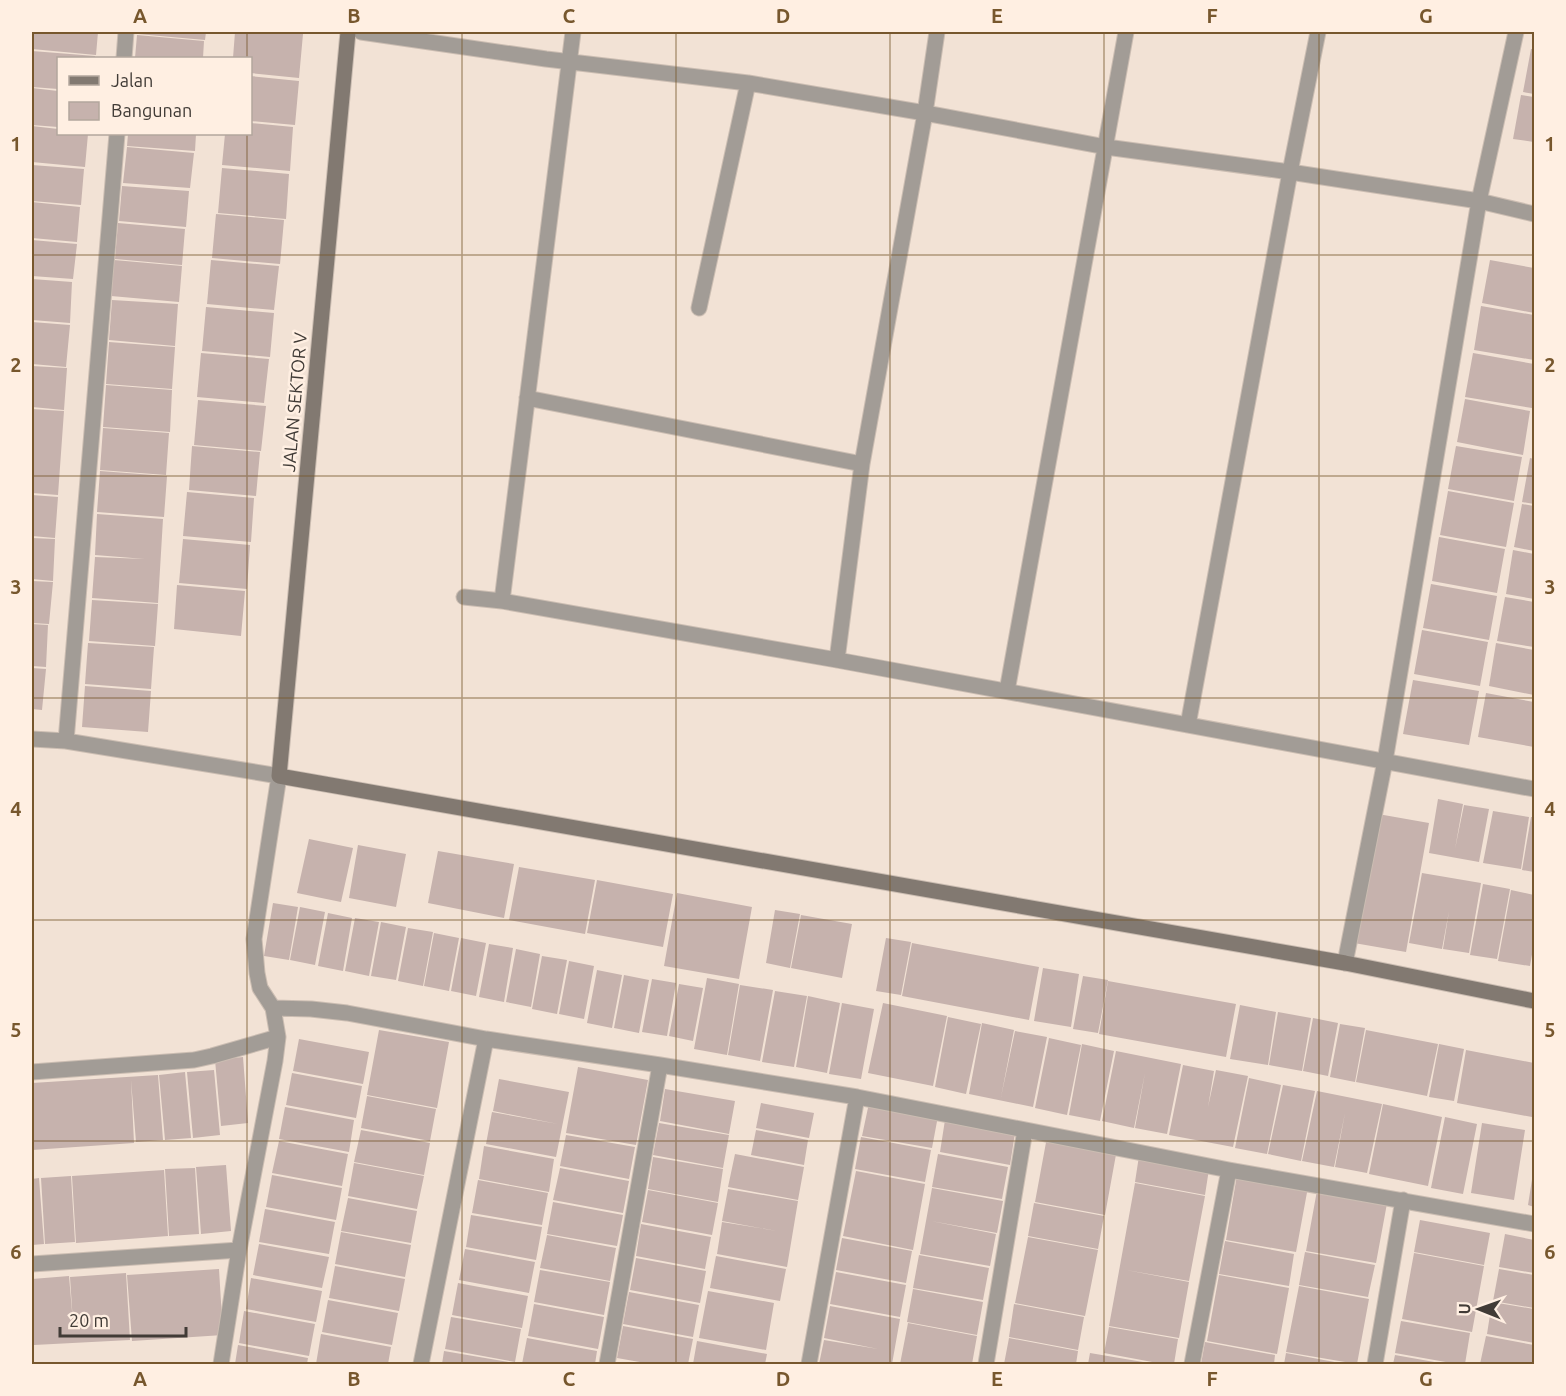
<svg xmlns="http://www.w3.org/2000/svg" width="1566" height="1396" viewBox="0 0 1566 1396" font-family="Ubuntu,sans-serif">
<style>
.building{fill:#c6b2ad}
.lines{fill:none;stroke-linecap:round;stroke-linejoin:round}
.street-casing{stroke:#cbbdb2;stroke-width:17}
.secondary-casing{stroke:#cbbdb2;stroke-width:17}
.street{stroke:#a29c96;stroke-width:15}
.secondary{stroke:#827971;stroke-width:15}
.grid{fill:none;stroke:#77572d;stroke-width:1.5;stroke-opacity:0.55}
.labels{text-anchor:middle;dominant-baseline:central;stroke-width:5;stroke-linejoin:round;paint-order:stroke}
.street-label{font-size:18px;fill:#413b36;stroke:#ffefe2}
.neatline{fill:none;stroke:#77572d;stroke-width:2}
.grid-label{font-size:20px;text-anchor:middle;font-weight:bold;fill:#77572d}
</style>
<rect width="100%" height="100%" fill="#f2e2d5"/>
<path class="building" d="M32,32H98L96,55L32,49Z
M138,32H206L205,40L138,34Z
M235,32H279L303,34L299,78L250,73V58H233Z
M137,35L204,41L203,58H135Z
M1531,49H1534V94L1523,92Z
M32,51L95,56V58H58V89L32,87Z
M250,76L299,81L295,125L250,121Z
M32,88L58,91V127L32,125Z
M1521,95L1534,97V142L1513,139Z
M250,123L293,127L290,171L222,165L225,134H250Z
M32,126L58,129V134H88L85,167L32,162Z
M128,134H196L195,151L127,146Z
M127,147L194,153L190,188L123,183Z
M32,165L84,169L81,205L32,201Z
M222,168L289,174L286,219L218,213Z
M122,186L189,191L186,227L119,221Z
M32,202L80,207L77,242L32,238Z
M216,214L284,220L280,264L212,258Z
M118,223L185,229L182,265L115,259Z
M32,240L77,244L73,279L32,276Z
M114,260L182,266L179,302L111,296Z
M211,260L279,266L274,310L207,304Z
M1490,260L1534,268V313L1482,303Z
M32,279L72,282L70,323L32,320Z
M112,300L178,304L175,346L109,340Z
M1481,306L1534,315V360L1474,350Z
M206,307L274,313L270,357L202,351Z
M32,322L70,325L66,367L32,364Z
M109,342L175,347L172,389L106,384Z
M201,353L269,359L264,403L197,397Z
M1473,353L1534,364V392L1532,408L1465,397Z
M32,366L67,368L64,410L32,407Z
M106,385L172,390L170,432L103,427Z
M1465,399L1530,411L1523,455L1457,442Z
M198,400L266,406L261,451L194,445Z
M32,409L64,411L58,495L32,493Z
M103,428L169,433L166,475L100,470Z
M192,446L260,452L256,496L189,490Z
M1456,446L1522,457L1514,501L1448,489Z
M1530,458L1534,459V504L1522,502Z
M100,471L167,476L164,517L97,512Z
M1448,491L1514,503L1506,547L1440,535Z
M187,492L254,498L251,542L183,536Z
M32,495L58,497L55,538L32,536Z
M1522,504L1534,506V551L1514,547Z
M97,514L163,519L158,603L92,598L95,557L145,559L95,555Z
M1439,537L1505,549L1497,593L1432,581Z
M32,538L55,539L53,581L32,579Z
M183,539L250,545L247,589L179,583Z
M1513,550L1534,554V599L1506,594Z
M32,581L53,582L49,624L32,623Z
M1431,584L1497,596L1489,640L1423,628Z
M177,585L245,591L241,636L174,629Z
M1505,597L1534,602V647L1497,641Z
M92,600L158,604L155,646L89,641Z
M32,624L48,625L46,667L32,666Z
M1422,630L1488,642L1480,686L1414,674Z
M88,643L154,647L151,689L85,684Z
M1496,643L1534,650V695L1489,686Z
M32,668L46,669L42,710L32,709Z
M1413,680L1479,691L1469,745L1403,734Z
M85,686L151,691L148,732L82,727Z
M1486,693L1534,702V747L1478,737Z
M1438,799L1463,804L1455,849L1464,805L1489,809L1479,862L1429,853Z
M1493,811L1529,817L1521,869L1483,863Z
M1378,814L1429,823L1406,952L1354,943Z
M1531,817H1534V872L1522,870Z
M309,839L353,848L341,902L297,893Z
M358,845L406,854L396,907L349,898Z
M438,851L514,864L504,918L428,903Z
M519,867L595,880L585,934L509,920Z
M1422,873L1481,883L1469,953L1443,949L1449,911L1442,949L1409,943Z
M597,880L673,894L663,947L587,933Z
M1483,884L1510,889L1497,959L1470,955Z
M1511,890L1534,895V943L1530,966L1498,961Z
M677,893L752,907L739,979L664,966Z
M273,903L298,907L289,960L264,956Z
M300,907L325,912L315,965L290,960Z
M775,910L800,914L790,968L766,963Z
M328,913L352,918L343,971L318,966Z
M801,915L852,924L842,978L791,968Z
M355,918L379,922L369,976L345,971Z
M381,922L406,927L396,980L371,976Z
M408,928L433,932L423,986L398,981Z
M434,933L459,938L449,991L424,986Z
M461,938L486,943L476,996L451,991Z
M886,938L911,942L901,995L876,991Z
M912,943L1039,967L1029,1020L902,996Z
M489,944L513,948L504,1002L479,997Z
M516,949L540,954L531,1007L506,1002Z
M542,956L567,960L557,1014L532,1009Z
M569,961L594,966L584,1019L559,1014Z
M1043,968L1079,974L1071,1027L1034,1021Z
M597,970L622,975L612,1028L587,1023Z
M624,975L649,980L639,1033L614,1028Z
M1083,976L1108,980L1098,1033L1073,1029Z
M707,978L739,984L727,1055L694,1049Z
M652,979L676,983L667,1036L642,1032Z
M1108,981L1236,1004L1226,1057L1099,1034Z
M679,984L703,988L693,1041L669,1036Z
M740,985L773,990L760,1061L728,1055Z
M775,991L807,996L794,1067L762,1062Z
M808,996L840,1003L827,1073L796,1067Z
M842,1003L874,1009L861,1079L829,1074Z
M883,1003L947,1016L933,1086L868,1073Z
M1240,1005L1276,1012L1268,1065L1230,1059Z
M1278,1012L1311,1018L1302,1071L1269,1065Z
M948,1017L981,1024L966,1094L935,1087Z
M1313,1018L1338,1023L1328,1076L1303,1071Z
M982,1023L1014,1030L1001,1097L1015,1031L1047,1037L1033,1107L969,1094Z
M1340,1024L1365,1028L1355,1082L1330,1077Z
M379,1030L449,1042L437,1108L367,1095Z
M1366,1030L1438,1044L1427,1096L1356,1082Z
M1049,1038L1081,1045L1067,1115L1035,1108Z
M299,1039L369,1052L363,1084L293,1071Z
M1082,1044L1114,1051L1100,1121L1069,1115Z
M1439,1044L1464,1049L1454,1101L1429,1097Z
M1466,1050L1534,1063V1105L1532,1117L1457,1103Z
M1116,1051L1181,1064L1167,1134L1135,1128L1145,1073L1134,1128L1102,1121Z
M243,1057L248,1123L221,1126L215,1060Z
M1183,1065L1214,1071L1208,1107L1216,1070L1248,1076L1233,1147L1169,1135Z
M578,1067L648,1080L636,1145L566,1133Z
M214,1070L220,1135L193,1138L187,1072Z
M185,1072L191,1138L165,1140L159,1075Z
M292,1073L362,1086L356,1118L286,1105Z
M158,1075L163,1140L136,1142L131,1080L134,1143L32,1150V1083Z
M1249,1078L1281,1085L1267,1154L1235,1148Z
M499,1079L569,1092L556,1157L486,1144L492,1112L558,1124L493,1111Z
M1283,1085L1315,1091L1301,1161L1268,1154Z
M665,1089L735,1101L729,1134L660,1121Z
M1317,1091L1382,1104L1367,1173L1335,1167L1345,1113L1334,1167L1302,1161Z
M367,1096L436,1109L430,1141L361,1128Z
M761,1103L814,1113L809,1138L756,1128Z
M869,1103L938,1116L932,1148L862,1136Z
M1383,1104L1442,1117L1428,1186L1369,1174Z
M285,1107L354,1120L349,1152L279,1139Z
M1445,1117L1477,1124L1463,1194L1431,1188Z
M945,1120L1015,1133L1010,1165L940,1152Z
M659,1123L729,1135L723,1168L653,1155Z
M1482,1123L1525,1130L1514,1200L1471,1193Z
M361,1130L430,1143L424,1175L354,1162Z
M756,1130L808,1140L804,1165L751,1155Z
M566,1135L635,1147L629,1179L560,1166Z
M861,1137L931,1150L925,1182L855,1169Z
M1047,1137L1117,1149L1105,1215L1035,1202Z
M279,1141L348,1154L342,1186L272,1173Z
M484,1146L554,1159L549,1192L479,1179Z
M735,1154L804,1167L798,1200L728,1187Z
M938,1154L1008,1167L1002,1199L932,1187Z
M1139,1156L1209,1169L1205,1195L1135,1182Z
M653,1157L723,1169L718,1202L648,1189Z
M354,1163L424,1176L417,1209L348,1196Z
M226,1165L231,1231L201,1234L196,1167Z
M195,1168L199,1234L169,1236L165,1169Z
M560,1168L629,1181L623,1213L553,1200Z
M164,1170L168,1236L76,1243L72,1176Z
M856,1171L925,1184L913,1250L843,1236Z
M1533,1173H1534V1207L1528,1205Z
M272,1175L342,1188L336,1220L266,1207Z
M1237,1175L1308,1187L1296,1252L1226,1240Z
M71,1176L75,1242L45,1244L41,1178Z
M39,1178L44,1244L32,1245V1179Z
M478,1180L548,1193L542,1225L472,1213Z
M1135,1183L1205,1196L1189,1281L1126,1270L1189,1282L1179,1338L1109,1326Z
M1318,1185L1388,1198L1376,1263L1306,1251Z
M932,1188L1003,1201L997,1233L931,1221L996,1234L990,1266L920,1254Z
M728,1189L798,1201L787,1267L717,1254L722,1222L777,1231L722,1221Z
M648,1190L718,1203L712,1235L642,1222Z
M348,1198L417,1211L411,1243L341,1231Z
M553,1202L623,1215L617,1246L547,1234Z
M1034,1203L1104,1216L1098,1249L1028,1236Z
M265,1209L335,1222L329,1254L259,1242Z
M471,1215L542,1227L536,1260L466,1247Z
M1420,1220L1490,1233L1484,1265L1414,1252Z
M641,1224L711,1237L705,1269L636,1256Z
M341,1232L411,1245L405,1277L335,1264Z
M1505,1234L1534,1240V1273L1499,1267Z
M547,1235L616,1248L610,1281L540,1268Z
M1028,1237L1098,1250L1085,1316L1015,1303Z
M842,1238L912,1251L906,1283L836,1270Z
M1225,1241L1294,1254L1289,1286L1219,1274Z
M259,1244L329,1257L322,1288L253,1275Z
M465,1249L535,1262L529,1293L459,1280Z
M1305,1252L1375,1265L1368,1297L1299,1285Z
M1414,1253L1484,1266L1472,1332L1402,1319Z
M919,1255L989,1268L983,1300L913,1288Z
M716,1256L786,1269L780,1301L710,1288Z
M636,1258L706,1271L700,1303L630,1290Z
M335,1266L405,1279L399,1311L329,1298Z
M219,1269L223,1335L132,1341L127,1275Z
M1499,1269L1534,1275V1308L1493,1301Z
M540,1270L610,1282L604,1315L534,1302Z
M836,1272L906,1285L900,1317L830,1304Z
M126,1273L130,1340L34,1345L32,1316V1279L69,1276L73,1323L70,1277Z
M1219,1275L1289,1288L1277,1354L1207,1341Z
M251,1278L322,1291L316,1322L246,1309Z
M458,1283L528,1296L522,1328L452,1315Z
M1299,1286L1369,1299L1357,1364L1286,1352Z
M913,1289L983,1302L977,1335L907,1322Z
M708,1291L774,1303L766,1350L699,1338Z
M629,1292L699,1305L693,1337L623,1324Z
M328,1300L398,1313L392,1345L322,1332Z
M1492,1302L1534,1309V1343L1487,1334Z
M534,1304L604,1317L598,1349L528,1336Z
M1014,1304L1084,1317L1078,1350L1009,1337Z
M830,1306L900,1319L892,1364H819L824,1340L878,1349L824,1338Z
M244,1311L315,1324L309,1356L239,1343Z
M451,1317L521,1329L515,1362L445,1349Z
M1401,1321L1470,1333L1465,1364H1457L1395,1353Z
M908,1323L977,1336L972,1364H900Z
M623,1326L693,1339L688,1364H651L617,1358Z
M1109,1327L1178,1339L1174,1364H1163L1104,1353Z
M321,1334L391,1347L388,1364H316Z
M1486,1336L1534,1345V1364H1480Z
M527,1338L597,1351L595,1364H522Z
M1009,1338L1078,1351L1076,1364H1004Z
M697,1341L767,1354L765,1364H693Z
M1205,1342L1275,1355L1274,1364H1201Z
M238,1345L308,1358L307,1364H235Z
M444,1351L515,1363V1364H442Z
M1090,1353L1143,1362V1364H1088Z
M1286,1353L1340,1363V1364H1284Z
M1395,1355L1440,1363V1364H1393Z"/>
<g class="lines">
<g class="street-casing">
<path id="street" d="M361,32L546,59L748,83L925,113L1106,147L1290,172L1479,201L1534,214
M124,58L126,32
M699,308L748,83
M527,398L862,464
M464,597L502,601L837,660L1534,789
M502,601L573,32
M837,660L862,464L925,113L937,32
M1007,691L1126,32
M1188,725L1290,172L1318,32
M32,739L66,741L279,776L254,939L257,973L260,988L273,1008L278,1037L275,1061L239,1250L221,1364
M66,741L117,134
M1345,963L1385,761L1479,201L1516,32
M273,1008L311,1009L347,1013L486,1039L660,1065L857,1097L1229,1170L1534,1224
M32,1072L194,1060L212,1056L278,1037
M32,1264L239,1250
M421,1364L486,1039
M607,1364L660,1065
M809,1364L857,1097
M986,1364L1025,1130
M1192,1364L1229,1170
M1375,1364L1403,1200"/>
</g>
<g class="secondary-casing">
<path id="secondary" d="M348,32L279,776L1345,963L1534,1001"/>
</g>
<use href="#street" class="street"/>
<use href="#secondary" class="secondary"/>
</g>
<path class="grid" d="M247,32V58M462,32V1364M676,32V1364M890,32V1364M1104,32V1364M1319,32V1364M247,134V1364M32,255H1534M32,476H1534M32,698H1534M32,920H1534M32,1141H1534"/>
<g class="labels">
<g class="street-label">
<text transform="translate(294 402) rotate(-85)">JALAN SEKTOR V</text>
</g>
</g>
<rect width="1566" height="1396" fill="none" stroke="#ffefe2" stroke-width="66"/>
<rect x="57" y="57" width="195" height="78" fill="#ffefe2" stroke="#b3a79d" stroke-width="1.5"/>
<rect x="69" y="76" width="30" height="9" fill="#827971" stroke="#b3a79d" stroke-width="1.5"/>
<text x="111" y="87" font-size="18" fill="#413b36">Jalan</text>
<rect x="69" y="102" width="30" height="18" fill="#c6b2ad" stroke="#b3a79d" stroke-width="1.5"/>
<text x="111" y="117" font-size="18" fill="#413b36">Bangunan</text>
<g transform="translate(1479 1309) rotate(271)" stroke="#ffefe2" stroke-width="4.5" paint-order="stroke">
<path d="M0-4.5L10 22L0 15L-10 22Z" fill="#413b36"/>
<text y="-9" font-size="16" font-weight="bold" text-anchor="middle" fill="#413b36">U</text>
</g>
<path d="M60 1327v9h126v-9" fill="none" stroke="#413b36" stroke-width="3"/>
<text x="69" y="1327" font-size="18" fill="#413b36" stroke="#ffefe2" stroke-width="4.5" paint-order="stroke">20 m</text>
<rect x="33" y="33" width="1500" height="1330" class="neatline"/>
<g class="grid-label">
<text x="140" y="23">A</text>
<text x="354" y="23">B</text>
<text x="569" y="23">C</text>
<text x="783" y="23">D</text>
<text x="997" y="23">E</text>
<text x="1212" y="23">F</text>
<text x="1426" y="23">G</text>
<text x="16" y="151">1</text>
<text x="1550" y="151">1</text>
<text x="16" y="372">2</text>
<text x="1550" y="372">2</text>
<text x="16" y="594">3</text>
<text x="1550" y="594">3</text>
<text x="16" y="816">4</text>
<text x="1550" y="816">4</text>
<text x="16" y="1037">5</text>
<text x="1550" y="1037">5</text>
<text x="16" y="1259">6</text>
<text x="1550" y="1259">6</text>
<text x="140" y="1386">A</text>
<text x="354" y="1386">B</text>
<text x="569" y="1386">C</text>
<text x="783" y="1386">D</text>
<text x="997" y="1386">E</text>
<text x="1212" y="1386">F</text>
<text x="1426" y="1386">G</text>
</g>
</svg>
